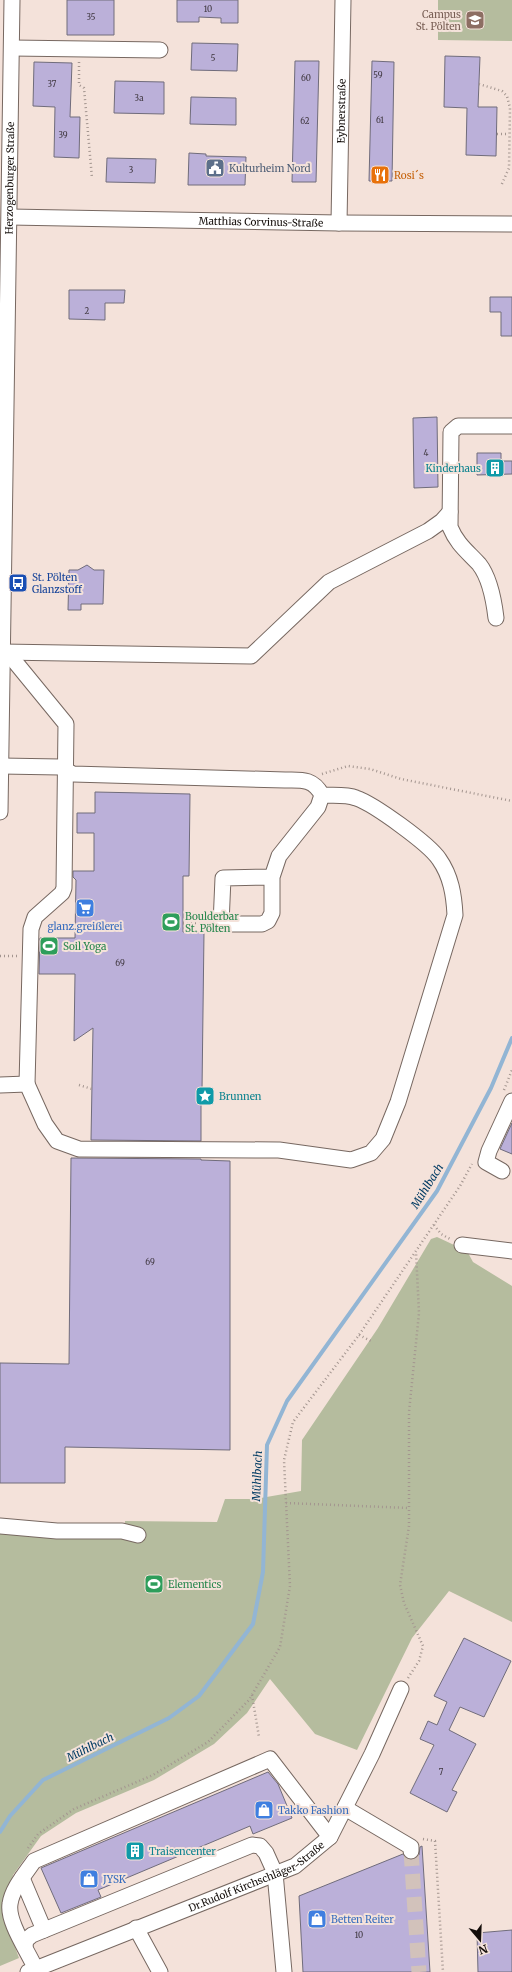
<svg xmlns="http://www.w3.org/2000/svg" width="512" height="1972" viewBox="0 0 512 1972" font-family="Merriweather,serif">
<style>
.green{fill:#b5bc9e}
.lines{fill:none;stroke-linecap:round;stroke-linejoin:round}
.stream{stroke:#92b5d4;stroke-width:4}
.building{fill:#bbb0d9;stroke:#706c7b}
.minor-tunnel{stroke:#d2c2bb;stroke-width:15;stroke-dasharray:15 8;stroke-linecap:butt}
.minor-casing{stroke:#776861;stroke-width:17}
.path{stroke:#a3958f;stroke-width:2.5;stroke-dasharray:1 3;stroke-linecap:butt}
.minor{stroke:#fff;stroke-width:15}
.labels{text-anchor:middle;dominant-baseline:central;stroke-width:4;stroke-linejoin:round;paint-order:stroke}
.number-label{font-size:8px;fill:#3e363e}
.education-label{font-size:10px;fill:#785e54;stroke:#f4e2da;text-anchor:end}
.street-label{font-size:10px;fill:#140e0b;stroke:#f4e2da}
.service-label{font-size:10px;fill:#4e5e75;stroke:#f4e2da;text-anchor:start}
.food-label{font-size:10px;fill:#c56008;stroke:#f4e2da;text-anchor:start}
.culture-label{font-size:10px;fill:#0d838f;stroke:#f4e2da;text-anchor:start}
.transit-label{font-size:10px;fill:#164399;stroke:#f4e2da;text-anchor:start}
.leisure-label{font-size:10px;fill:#27864d;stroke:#f4e2da;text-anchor:start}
.shop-label{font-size:10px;fill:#366cbe;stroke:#f4e2da;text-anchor:start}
.water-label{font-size:11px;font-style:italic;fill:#003b63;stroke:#f4e2da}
</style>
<rect width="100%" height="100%" fill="#f4e2da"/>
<path class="green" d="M438,0H512V41L438,40Z
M437,1237L467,1251L473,1262L512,1286V1622L449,1591L412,1638L357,1750L315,1734L270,1679L247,1713L214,1744L154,1780L76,1813L41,1836L13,1875L6,1922L19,1958L0,1966V1533L124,1538L125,1521L217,1522L225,1499H255L301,1491L302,1440L378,1328L431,1239Z"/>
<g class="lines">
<path class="stream" d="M0,1832L10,1816L43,1780L169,1718L199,1696L253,1624L263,1572L267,1445L287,1401L437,1191L491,1088L512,1038"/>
</g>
<path class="building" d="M67,0H114V35H67Z
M177,0H238V23H221V18L199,17V22H177Z
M192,43L238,44L237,71L191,70Z
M445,56L480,57L478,107H497L496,156L466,155L467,108L444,107Z
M295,61H319L316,182H292Z
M372,61L394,62L392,181H369Z
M34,62L72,63L70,117H80L79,158L54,157L55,107L33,106Z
M115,81L164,82V114L114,113Z
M191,97L236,98V125L190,124Z
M189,153L206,154V156L246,157L245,185H188Z
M107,158L156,159L155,183L106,182Z
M69,290H125L124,303H105V320L69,319Z
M490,297H512V336H501V312H490Z
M437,417L438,487L414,488L413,418Z
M477,453H501V461H512V474L477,475Z
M87,565L94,570H104L103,604H81V610H68L69,570H78Z
M95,792L190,794L189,876H183V932H204L202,1090L206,1095L201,1101V1141L91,1140L93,1028L74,1041L75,974H39L40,938H75L76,880L73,877V871H94V833H77V813H95Z
M512,1123V1154L500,1149Z
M71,1158L201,1159V1160L230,1161V1450L65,1447V1483H0V1363L69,1364Z
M464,1638L511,1661L484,1717L460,1707L449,1730L476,1744L452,1790L457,1792L447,1812L410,1793L434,1745L420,1739L428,1721L437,1725L447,1702L434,1696Z
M268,1772L278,1784L292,1818L253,1834L250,1826L98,1890L101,1897L61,1913L41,1868Z
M422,1846L430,1972H303L299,1896L403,1854L407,1859H415L419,1855L420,1847Z
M512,1930V1972H478L477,1933Z"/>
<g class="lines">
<path class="minor-tunnel" d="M411,1851L419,1972"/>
<g class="minor-casing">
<g id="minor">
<path d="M12,48L160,50"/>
<path id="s1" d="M10,217L339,223L512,224"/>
<path id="s2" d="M339,223L343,0"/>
<path d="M496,618C494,601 490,578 479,564C467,551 457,544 450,527L451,432L458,426H512"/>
<path d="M2,652L251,656L329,582L428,531L442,521L450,512"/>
<path d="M7,652L66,724L64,888L62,893L35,917L31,929L27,1084"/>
<path d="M1,766L60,767L73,774L285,780C301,780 313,778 322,795L318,807L279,856L272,877V913L268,921L262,924H221L223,878L272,877"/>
<path id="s3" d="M0,812L12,0"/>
<path d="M0,1085L27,1084L45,1124L57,1141L79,1149L279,1150L351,1160L371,1153L383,1139L398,1102L455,915C454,895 451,876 439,859C429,844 374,804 356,798C346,794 332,796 322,795"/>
<path d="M502,1171L486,1162L489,1151L512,1101"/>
<path d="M462,1245L512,1251"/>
<path d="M0,1526L57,1531H122L138,1535"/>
<path d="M345,1808L411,1847V1851"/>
<path d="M22,1878L44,1930"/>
<path d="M136,1928L160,1972"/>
<path d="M25,1946L26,1940L32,1935L252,1845L260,1846L266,1853L275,1873L284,1972"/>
<path id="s4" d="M28,1972L295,1866L330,1837L372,1754L401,1689"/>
<path d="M37,1972C30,1954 7,1923 10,1904C12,1889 25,1874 34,1861L270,1759L330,1837"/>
</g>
</g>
<path class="path" d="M79,62V85L84,88L92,178
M479,84L502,91L507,96L510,108L509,168L501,186
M497,134H509
M322,774L348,766L370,769L401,779L512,801
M183,923L207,924
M0,956H17
M79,1085L92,1089
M504,1090L512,1070
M434,1225L441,1234L450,1239
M359,1335L373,1342
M286,1503L409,1508
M408,1678L419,1661L423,1646L404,1603L400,1585L409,1526V1412L419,1313L416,1252
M252,1695L259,1737
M423,1839L435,1841L443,1972
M28,1848L38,1834L74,1809L153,1775L208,1742L249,1700L280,1647L290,1586L284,1460L293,1422L359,1335L460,1186L472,1164"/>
<use href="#minor" class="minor"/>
</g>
<defs>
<g id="university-square" transform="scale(1)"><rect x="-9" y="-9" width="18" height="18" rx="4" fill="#8d6e63" stroke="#f4e2da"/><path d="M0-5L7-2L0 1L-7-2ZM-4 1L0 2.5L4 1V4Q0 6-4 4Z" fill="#fff"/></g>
<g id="civic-square" transform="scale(1)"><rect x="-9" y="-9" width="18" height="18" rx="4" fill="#5c6f8a" stroke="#f4e2da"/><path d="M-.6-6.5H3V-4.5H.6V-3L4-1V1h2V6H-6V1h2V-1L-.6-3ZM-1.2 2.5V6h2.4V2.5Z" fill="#fff"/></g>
<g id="restaurant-square" transform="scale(1)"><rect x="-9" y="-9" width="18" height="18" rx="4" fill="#e8710a" stroke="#f4e2da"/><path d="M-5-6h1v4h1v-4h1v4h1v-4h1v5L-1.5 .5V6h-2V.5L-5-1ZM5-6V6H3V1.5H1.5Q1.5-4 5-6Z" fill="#fff"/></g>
<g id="building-square" transform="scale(1)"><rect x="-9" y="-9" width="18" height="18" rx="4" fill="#0f9aa8" stroke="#f4e2da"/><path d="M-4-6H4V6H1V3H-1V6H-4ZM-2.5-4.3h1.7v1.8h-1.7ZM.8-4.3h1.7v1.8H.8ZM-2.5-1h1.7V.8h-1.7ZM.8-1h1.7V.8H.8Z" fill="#fff"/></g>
<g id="bus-square" transform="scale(1)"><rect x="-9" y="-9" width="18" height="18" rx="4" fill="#1a4fb4" stroke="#f4e2da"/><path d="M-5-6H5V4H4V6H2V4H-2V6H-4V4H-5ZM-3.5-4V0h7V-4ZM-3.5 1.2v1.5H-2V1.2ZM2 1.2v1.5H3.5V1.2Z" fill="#fff"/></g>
<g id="supermarket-square" transform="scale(1)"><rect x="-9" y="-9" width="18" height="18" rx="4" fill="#3f7fe0" stroke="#f4e2da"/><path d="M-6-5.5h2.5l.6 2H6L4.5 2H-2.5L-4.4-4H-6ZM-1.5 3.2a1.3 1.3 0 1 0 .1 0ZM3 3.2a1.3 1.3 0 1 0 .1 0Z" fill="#fff"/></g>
<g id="stadium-square" transform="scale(1)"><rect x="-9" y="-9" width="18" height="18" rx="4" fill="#2e9e5b" stroke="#f4e2da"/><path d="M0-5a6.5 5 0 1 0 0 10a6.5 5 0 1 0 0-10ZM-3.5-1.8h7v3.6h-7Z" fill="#fff"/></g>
<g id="sight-square" transform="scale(1)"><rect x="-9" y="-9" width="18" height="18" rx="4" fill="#0f9aa8" stroke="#f4e2da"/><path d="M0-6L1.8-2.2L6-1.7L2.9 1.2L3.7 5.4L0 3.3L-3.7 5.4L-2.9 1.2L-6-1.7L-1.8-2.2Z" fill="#fff"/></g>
<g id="shop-square" transform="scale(1)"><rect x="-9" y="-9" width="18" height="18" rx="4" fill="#3f7fe0" stroke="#f4e2da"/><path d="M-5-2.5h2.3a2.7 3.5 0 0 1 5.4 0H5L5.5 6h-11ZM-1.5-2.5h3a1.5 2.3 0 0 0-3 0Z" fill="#fff"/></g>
</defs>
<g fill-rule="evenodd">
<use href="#university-square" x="475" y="20"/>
<use href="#civic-square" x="215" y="168"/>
<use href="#restaurant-square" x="380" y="175"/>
<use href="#building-square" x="495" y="468"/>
<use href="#bus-square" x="18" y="583"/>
<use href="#supermarket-square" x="85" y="908"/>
<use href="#stadium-square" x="171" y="922"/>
<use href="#stadium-square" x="49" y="946"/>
<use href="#sight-square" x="205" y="1096"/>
<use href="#stadium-square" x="154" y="1584"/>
<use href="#shop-square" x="264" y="1810"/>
<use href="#building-square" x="135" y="1851"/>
<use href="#shop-square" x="89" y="1879"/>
<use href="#shop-square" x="317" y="1919"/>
</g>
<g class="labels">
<g class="number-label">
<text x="208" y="9">10</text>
<text x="91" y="17">35</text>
<text x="213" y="58">5</text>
<text x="378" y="75">59</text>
<text x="306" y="78">60</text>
<text x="52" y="84">37</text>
<text x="139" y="98">3a</text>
<text x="380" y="120">61</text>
<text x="305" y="121">62</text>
<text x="63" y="135">39</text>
<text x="131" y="170">3</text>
<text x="87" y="311">2</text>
<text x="426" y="453">4</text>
<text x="120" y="963">69</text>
<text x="150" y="1262">69</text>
<text x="441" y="1772">7</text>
<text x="359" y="1935">10</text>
</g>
<g class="education-label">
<text x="461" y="14">Campus<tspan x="461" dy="12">St. Pölten</tspan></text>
</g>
<g class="street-label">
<text stroke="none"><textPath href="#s2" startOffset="112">Eybnerstraße</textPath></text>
<text stroke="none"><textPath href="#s3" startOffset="634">Herzogenburger Straße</textPath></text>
<text stroke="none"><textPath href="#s1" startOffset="251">Matthias Corvinus-Straße</textPath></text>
<text stroke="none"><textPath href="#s4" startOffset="248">Dr.Rudolf Kirchschläger-Straße</textPath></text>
</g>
<g class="service-label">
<text x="229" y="168">Kulturheim Nord</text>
</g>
<g class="food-label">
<text x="394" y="175">Rosi´s</text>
</g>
<g class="culture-label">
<text x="481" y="468" text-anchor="end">Kinderhaus</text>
<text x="219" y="1096">Brunnen</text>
<text x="149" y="1851">Traisencenter</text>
</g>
<g class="transit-label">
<text x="32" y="577">St. Pölten<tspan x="32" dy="12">Glanzstoff</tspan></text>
</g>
<g class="leisure-label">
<text x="185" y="916">Boulderbar<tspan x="185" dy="12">St. Pölten</tspan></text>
<text x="63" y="946">Soil Yoga</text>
<text x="168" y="1584">Elementics</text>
</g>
<g class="shop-label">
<text x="85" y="926" text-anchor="middle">glanz.greißlerei</text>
<text x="278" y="1810">Takko Fashion</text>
<text x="103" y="1879">JYSK</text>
<text x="331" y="1919">Betten Reiter</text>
</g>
<g class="water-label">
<text transform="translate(427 1186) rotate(-58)">Mühlbach</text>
<text transform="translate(257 1476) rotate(-88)">Mühlbach</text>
<text transform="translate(90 1747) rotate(-26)">Mühlbach</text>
</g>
</g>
<g transform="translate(480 1940) rotate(161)" stroke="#f4e2da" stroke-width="3" paint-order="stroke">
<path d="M0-3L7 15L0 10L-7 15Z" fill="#140e0b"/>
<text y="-6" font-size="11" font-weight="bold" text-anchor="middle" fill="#140e0b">N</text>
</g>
</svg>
